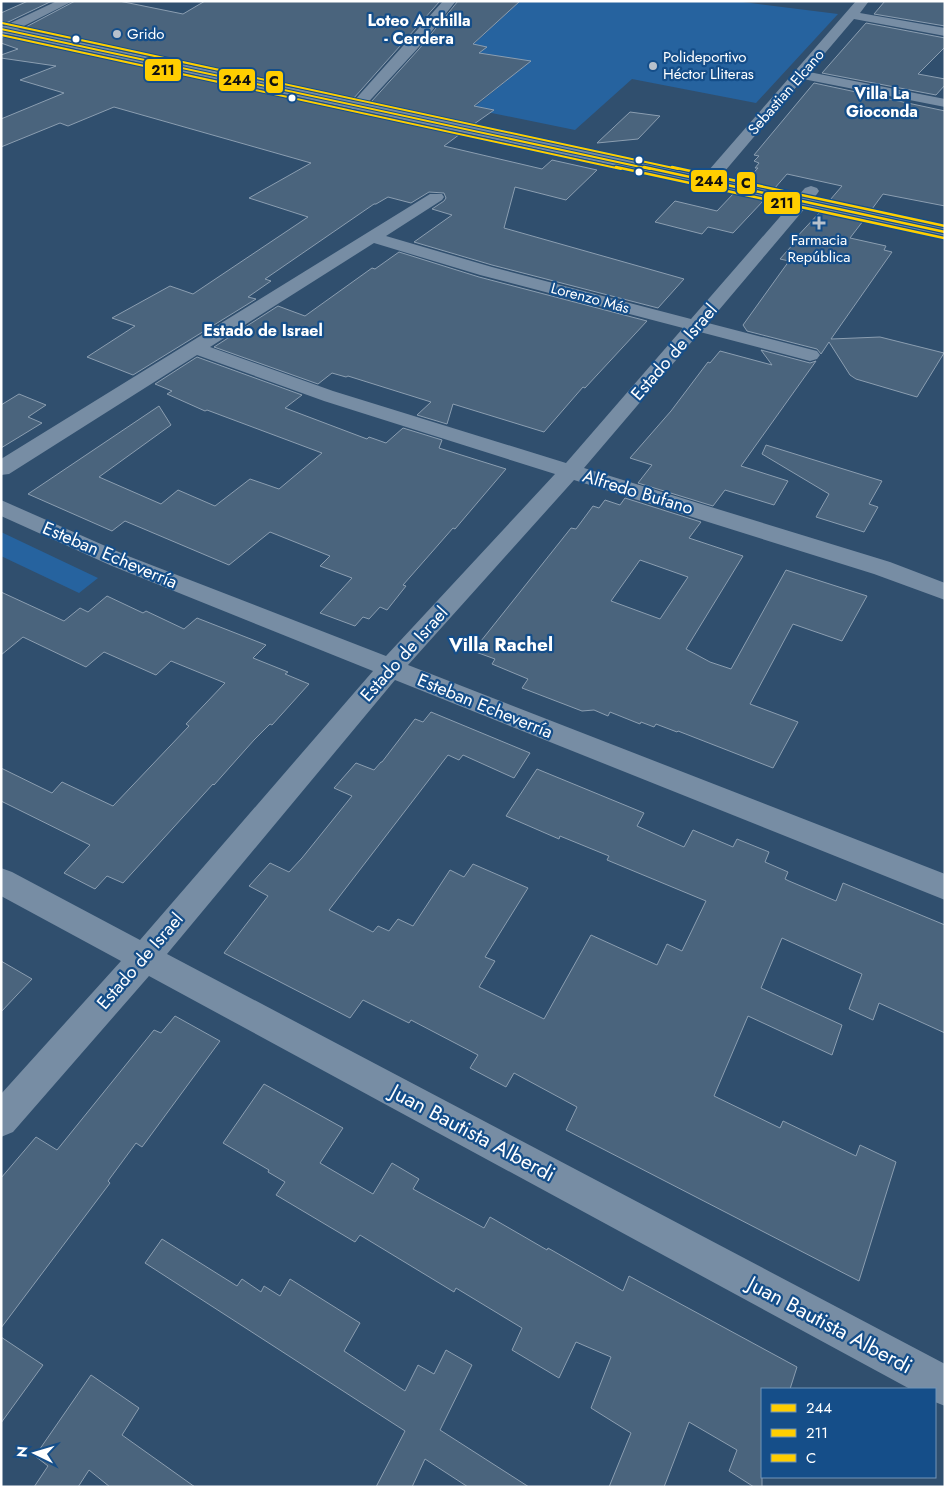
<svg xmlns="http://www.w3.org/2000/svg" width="946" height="1488" viewBox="0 0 946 1488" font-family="Jost,sans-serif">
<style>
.green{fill:#26639f}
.building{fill:#4a647d;stroke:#8b9eb1;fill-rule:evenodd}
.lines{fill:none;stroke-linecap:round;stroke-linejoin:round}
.minor{fill:#778da4;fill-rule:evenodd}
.major{fill:#768ba1;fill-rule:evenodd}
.bus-1-far1-casing{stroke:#154e89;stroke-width:4}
.bus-1-casing{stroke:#154e89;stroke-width:5}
.bus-2-far1-casing{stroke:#154e89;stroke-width:4}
.bus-2-casing{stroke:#154e89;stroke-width:5}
.bus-3-far1-casing{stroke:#154e89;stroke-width:4}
.bus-3-casing{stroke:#154e89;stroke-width:5}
.bus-1-far1{stroke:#ffce00;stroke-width:2}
.bus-1{stroke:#ffce00;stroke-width:2.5}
.bus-2-far1{stroke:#ffce00;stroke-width:2}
.bus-2{stroke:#ffce00;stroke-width:2.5}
.bus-3-far1{stroke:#ffce00;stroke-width:2}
.bus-3{stroke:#ffce00;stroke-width:2.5}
.poi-dot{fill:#b7c1cc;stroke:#154e89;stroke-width:2}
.bus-dot{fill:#fff;stroke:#154e89;stroke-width:2}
.labels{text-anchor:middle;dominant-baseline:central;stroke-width:4.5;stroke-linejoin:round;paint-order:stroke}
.far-poi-label{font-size:15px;fill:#fff;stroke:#154e89;text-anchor:start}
.far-street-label{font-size:15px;fill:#fff;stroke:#154e89}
.far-neighbourhood-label{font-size:16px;font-weight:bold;fill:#fff;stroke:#154e89}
.street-label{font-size:18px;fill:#fff;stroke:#154e89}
.neighbourhood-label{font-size:19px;font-weight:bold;fill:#fff;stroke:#154e89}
.near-street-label{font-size:21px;fill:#fff;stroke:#154e89}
.line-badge{stroke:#154e89;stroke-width:2}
.pale-badge-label{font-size:14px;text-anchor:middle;font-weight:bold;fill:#111}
</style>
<rect width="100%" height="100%" fill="#304f6e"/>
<path class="green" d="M520,1H735L838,14L756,103L632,79L575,130L472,109L523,67L461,56Z
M1,532L98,578L79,593L1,556Z"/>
<path class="building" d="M28,1H52L4,24L1,23V13Z
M75,1H119L183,14L205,1H440L353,99L24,28Z
M458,1H520L473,44L487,47L479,53L531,61L474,106L494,110L474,124L371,102L419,49Z
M885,1H945V26L874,14Z
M866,23L945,38V47L918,74L945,79V85L936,95L822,73Z
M7,36L460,134L444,146L542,169L552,160L597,170L566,200L515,187L504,228L684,279L658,308L492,265L414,242L452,215L432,209L444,201L446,198L444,193L429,192L411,203L388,197L376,204H374L265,279L271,281L248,297L256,299L133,375L87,357L135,326L112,318L170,286L193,294L308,217L249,198L311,163L114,107L68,126L60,123L1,147V119L64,93L20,80L56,66L1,58V55L18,49L1,43V38Z
M814,83L945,111V206L883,194L872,209L830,200L842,186L787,174L774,189L745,182L758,168H755L759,163L754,161L759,156L754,155Z
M630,112L660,116L638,139L597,143Z
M734,193L764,200L733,233L708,227L702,234L655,222L675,201L717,211Z
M820,212L863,221L850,238L886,246L884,250L892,252L831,339L880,337L944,353L917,397L856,379L850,375L829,342L821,354L817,349L747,331L743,325L789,261L780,259L795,242L793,241Z
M399,252L479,277L647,321L585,388L583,387L544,432L453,404L447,424L417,415L431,402L348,376L346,377L332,373L318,384L214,347L278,306L305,316L372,268L375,269Z
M761,350L810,363L816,361L741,466L788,481L774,505L725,490L713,506L638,483L652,465L630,458L671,411L708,362L710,363L720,351L772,365Z
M197,357L302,395L285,408L367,439L369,437L386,443L403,428L442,440L439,448L506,469L455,529L453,528L403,585L406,586L387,610L380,607L369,619L363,617L355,626L320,613L352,578L320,566L330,556L270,532L229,565L125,521L112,531L28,494L159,406L171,425L99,477L161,504L178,490L215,506L250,479L279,489L322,453L207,410L205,411L167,394L172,391L155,384Z
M19,394L46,405L28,417L42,423L1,448V405Z
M766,445L882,481L869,504L878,507L864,532L816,517L829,494L762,454Z
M625,498L701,522L689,538L743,556L686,649L710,662L731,669L786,570L867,596L842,641L793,624L750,704L798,722L773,768L678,731L677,732L656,724L654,727L641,722L640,724L610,712L608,716L594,710L582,711L522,688L528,679L492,664L495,659L473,651L571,528L576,529L593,506L599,508L605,500L620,505ZM640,560L688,577L660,619L611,601Z
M1,592L64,621L80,608L88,612L107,596L143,613L146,611L184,629L197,618L266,645L253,658L288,672L285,674L309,684L272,725L270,724L254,740L214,785L213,784L123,883L107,876L95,889L64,873L90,845L1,801V768L52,793L62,782L113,806L189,726L186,724L225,683L171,661L156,675L104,652L86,667L23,637L1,655Z
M431,712L530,753L514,778L463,755L459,760L448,755L329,910L373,932L378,926L389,931L398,919L413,926L450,870L464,877L473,864L528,888L485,957L495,961L479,987L544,1019L591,935L657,965L667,944L682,951L706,901L607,860L609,856L560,836L559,839L506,816L537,769L644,813L637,826L684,847L693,830L733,847L737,839L769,852L765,862L788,872L785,879L789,881L836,901L843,883L945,925V1033L879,1003L873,1020L849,1009L862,974L782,938L761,988L842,1025L832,1055L748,1016L714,1096L780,1128L783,1121L856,1156L860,1145L896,1162L859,1281L566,1130L577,1107L514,1073L506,1087L470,1068L478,1055L411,1020L409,1023L363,1000L350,1018L224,953L268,896L249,886L270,863L289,872L302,858L352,796L334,788L356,763L374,770L381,762H382L415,719L423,722Z
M1,961L32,979L1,1012Z
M175,1016L220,1041L142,1147L136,1143L108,1181L110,1183L1,1328V1178L36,1137L57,1150L154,1030L161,1033Z
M264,1084L343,1128L320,1163L373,1194L392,1163L419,1179L413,1189L484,1228L490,1217L547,1250L548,1248L623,1291L629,1276L797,1367L790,1389H762V1487H754L729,1471L737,1450L689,1422L664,1487H609L631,1433L591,1408L611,1357L576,1342L559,1378L512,1350L522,1328L456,1288L454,1292L360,1235L355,1242L276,1195L285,1182L268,1172L269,1170L223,1143Z
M162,1239L237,1286L242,1279L261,1292L264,1286L280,1296L290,1279L360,1323L344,1351L405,1391L418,1365L434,1374L446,1350L472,1365L440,1430L529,1487H468L425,1459L412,1487H376L405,1431L145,1263Z
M1,1337L43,1365L1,1423Z
M91,1375L139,1408L122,1435L195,1487H110L89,1470L78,1487H34L48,1466L35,1456Z"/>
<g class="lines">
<path class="minor" d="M443,1H456L418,48L362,109H352L350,106L352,103Z
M856,1H869L860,13L945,28V36L854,19L809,72L945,99V107L803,79L714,184H702L700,181L702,178Z
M811,186L817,188L819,191L817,194L708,323L817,351L820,355L817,359L810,361L700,332L584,468L890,562L945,583V600L874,574L574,480L408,665L945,874V900L395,680L167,954L945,1364V1406L935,1402V1389H910L149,976L13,1132L1,1137V1094L121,961L1,896V868L12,872L140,940L373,671L112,566L1,516V500L128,556L386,656L555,474L324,401L197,355L9,474L1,475V459L430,194H442L444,197L442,200L386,236L492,267L691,319L805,188ZM374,243L480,275L683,328L566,463L333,391L210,347Z"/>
<path class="major" d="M57,1H73L18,29L945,227V237L7,34L1,36V25L4,26Z"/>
<g class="bus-1-far1-casing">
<path id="bus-1-far1" d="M1,29L650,169"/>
</g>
<g class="bus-1-casing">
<path id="bus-1" d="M644,167L945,232"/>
</g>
<g class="bus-2-far1-casing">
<path id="bus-2-far1" d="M1,35L621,169"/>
</g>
<g class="bus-2-casing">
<path id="bus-2" d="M616,167L944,238"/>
</g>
<g class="bus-3-far1-casing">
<path id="bus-3-far1" d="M2,23L678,169"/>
</g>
<g class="bus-3-casing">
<path id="bus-3" d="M672,167L945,226"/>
</g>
<use href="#bus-1-far1" class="bus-1-far1"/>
<use href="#bus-1" class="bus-1"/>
<use href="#bus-2-far1" class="bus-2-far1"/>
<use href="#bus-2" class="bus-2"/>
<use href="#bus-3-far1" class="bus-3-far1"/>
<use href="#bus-3" class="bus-3"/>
</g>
<g class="poi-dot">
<circle cx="117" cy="34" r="5"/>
<circle cx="653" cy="66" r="5"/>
<path d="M816.5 215.5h5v5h5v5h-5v5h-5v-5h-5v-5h5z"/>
</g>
<g class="bus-dot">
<circle cx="76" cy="39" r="4.5"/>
<circle cx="292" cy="98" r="4.5"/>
<circle cx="639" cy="160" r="4.5"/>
<circle cx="639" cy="172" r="4.5"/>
</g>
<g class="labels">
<g class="far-poi-label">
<text x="127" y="34">Grido</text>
<text x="663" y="57">Polideportivo<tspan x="663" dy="17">Héctor Lliteras</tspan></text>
<text x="819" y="240" text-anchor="middle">Farmacia<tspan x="819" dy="17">República</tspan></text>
</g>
<g class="far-street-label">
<text transform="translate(786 92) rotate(-49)">Sebastian Elcano</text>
<text transform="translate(590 298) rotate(15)">Lorenzo Más</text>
</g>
<g class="far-neighbourhood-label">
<text x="419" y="20">Loteo Archilla<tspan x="419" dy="18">- Cerdera</tspan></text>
<text x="882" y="93">Villa La<tspan x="882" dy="18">Gioconda</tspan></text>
<text x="263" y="330">Estado de Israel</text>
</g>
<g class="street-label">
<text transform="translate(674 352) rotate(-49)">Estado de Israel</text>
<text transform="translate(638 492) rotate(17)">Alfredo Bufano</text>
<text transform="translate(110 555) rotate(23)">Esteban Echeverría</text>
<text transform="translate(404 654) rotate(-48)">Estado de Israel</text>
<text transform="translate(485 706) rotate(22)">Esteban Echeverría</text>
<text transform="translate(140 961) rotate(-49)">Estado de Israel</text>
</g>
<g class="neighbourhood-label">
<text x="501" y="644">Villa Rachel</text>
</g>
<g class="near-street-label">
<text transform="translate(473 1133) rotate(28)">Juan Bautista Alberdi</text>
<text transform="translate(830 1325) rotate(28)">Juan Bautista Alberdi</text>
</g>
</g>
<g class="line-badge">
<rect x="144" y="58" width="38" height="24" rx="5" fill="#ffce00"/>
<rect x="218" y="68" width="38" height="24" rx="5" fill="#ffce00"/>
<rect x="265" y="70" width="19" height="24" rx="5" fill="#ffce00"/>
<rect x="690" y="169" width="38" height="24" rx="5" fill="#ffce00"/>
<rect x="736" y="171" width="20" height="24" rx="5" fill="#ffce00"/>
<rect x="763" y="191" width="38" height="24" rx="5" fill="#ffce00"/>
</g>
<g class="pale-badge-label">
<text x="163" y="75">211</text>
<text x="237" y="85">244</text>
<text x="274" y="86">C</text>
<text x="709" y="186">244</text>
<text x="746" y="188">C</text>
<text x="782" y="208">211</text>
</g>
<rect width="946" height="1488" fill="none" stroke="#ffffff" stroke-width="5"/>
<rect x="761" y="1388" width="175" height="90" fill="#154e89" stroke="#7395b8"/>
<rect x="771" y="1404" width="25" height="8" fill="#ffce00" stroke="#7395b8"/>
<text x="806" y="1413" font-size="15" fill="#ffffff">244</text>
<rect x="771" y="1429" width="25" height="8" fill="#ffce00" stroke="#7395b8"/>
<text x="806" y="1438" font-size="15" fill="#ffffff">211</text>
<rect x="771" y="1454" width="25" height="8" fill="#ffce00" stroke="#7395b8"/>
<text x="806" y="1463" font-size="15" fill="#ffffff">C</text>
<g transform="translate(35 1453) rotate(275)" stroke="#154e89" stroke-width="4" paint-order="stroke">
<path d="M0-4L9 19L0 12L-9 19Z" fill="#ffffff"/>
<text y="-8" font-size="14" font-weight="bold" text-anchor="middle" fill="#ffffff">N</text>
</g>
</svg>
